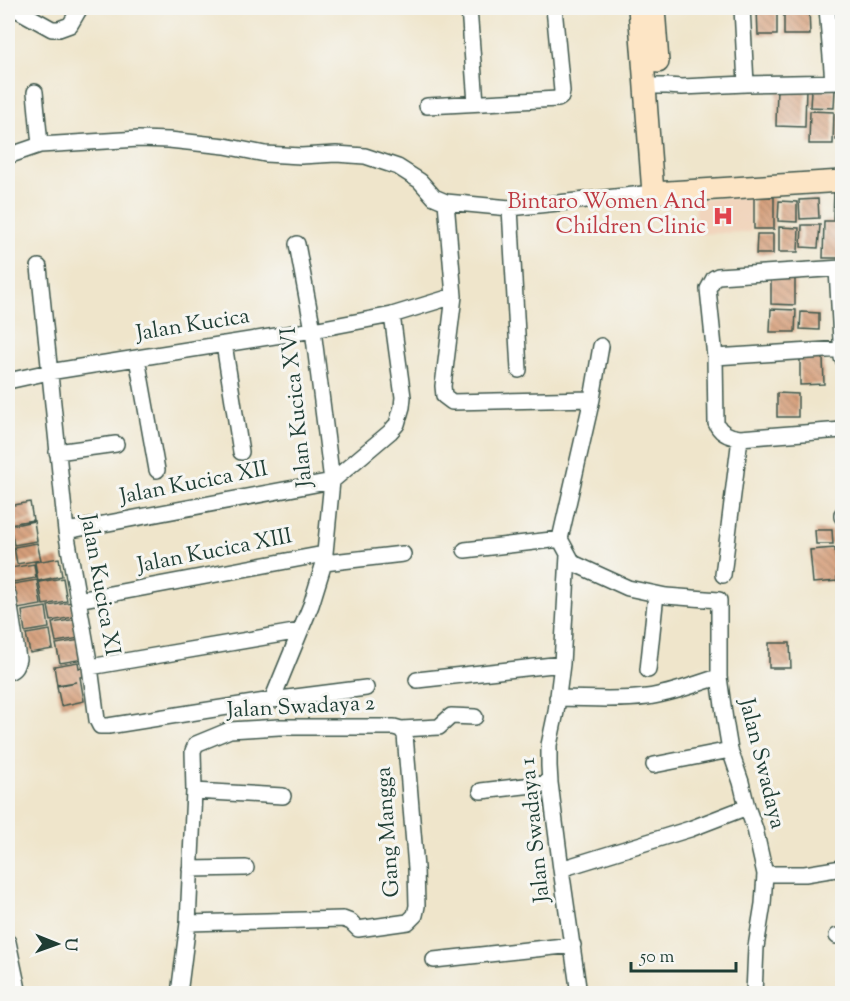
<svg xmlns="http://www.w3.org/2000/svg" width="850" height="1001" viewBox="0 0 850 1001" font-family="'Sorts Mill Goudy',serif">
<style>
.built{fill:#f1d5bd}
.building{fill:url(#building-back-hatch)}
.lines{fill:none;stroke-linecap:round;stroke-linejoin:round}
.street-casing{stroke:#3e564b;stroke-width:18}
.secondary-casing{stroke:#3e564b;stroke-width:24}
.street{stroke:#fff;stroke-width:15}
.secondary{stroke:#fde5c5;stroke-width:21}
.labels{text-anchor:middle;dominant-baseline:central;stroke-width:6;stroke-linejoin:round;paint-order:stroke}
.health-label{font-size:22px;fill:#be3a42;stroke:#f6f6f2;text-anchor:end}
.street-label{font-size:22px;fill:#1f3d34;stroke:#f6f6f2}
</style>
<defs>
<pattern id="building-back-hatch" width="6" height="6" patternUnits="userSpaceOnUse" patternTransform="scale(1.5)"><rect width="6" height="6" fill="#d69f7a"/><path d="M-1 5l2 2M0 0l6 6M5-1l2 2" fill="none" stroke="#ad8365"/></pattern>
</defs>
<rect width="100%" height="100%" fill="#f6f6f2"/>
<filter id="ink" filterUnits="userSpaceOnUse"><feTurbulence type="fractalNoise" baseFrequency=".0167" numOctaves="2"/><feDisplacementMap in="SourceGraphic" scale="12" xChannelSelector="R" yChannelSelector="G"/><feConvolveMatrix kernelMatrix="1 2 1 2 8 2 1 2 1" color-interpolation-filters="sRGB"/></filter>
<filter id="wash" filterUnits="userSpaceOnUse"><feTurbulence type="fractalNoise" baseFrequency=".008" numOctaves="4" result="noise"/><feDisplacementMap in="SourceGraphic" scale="24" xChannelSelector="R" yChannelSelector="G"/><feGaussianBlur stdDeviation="1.35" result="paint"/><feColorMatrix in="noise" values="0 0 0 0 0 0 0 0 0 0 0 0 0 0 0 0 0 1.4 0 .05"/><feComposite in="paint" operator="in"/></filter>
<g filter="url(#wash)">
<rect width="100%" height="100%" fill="#efe5cb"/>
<path class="built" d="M750,197L751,232L696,234L695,199Z"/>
<g id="blocks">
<path class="building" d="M757,8H777V35H758Z
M837,8H842V14H836Z
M809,9L810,35H784V10Z
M777,86L806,87L805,127L776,126Z
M811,90H835L834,108L810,107Z
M839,90H842V106H839Z
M810,111L834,112L833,144H809Z
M837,114H842V140H836Z
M834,190L842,191V220L833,219Z
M754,197H774V229H754Z
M818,199L819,218L800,219L799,200Z
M779,201L797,202V222L778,221Z
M824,221H842V258H823Z
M802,225H820L818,248L801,247Z
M779,227L799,228L798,252H779Z
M757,234H773V254H756Z
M771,278H795V305L771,304Z
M771,309L796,310L795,332H770Z
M801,312L819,313V330L800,329Z
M823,358L824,384L800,385V359Z
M777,393L798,394V417H777Z
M30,502L33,520L9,524L8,506Z
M34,521L37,541L14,545L10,526Z
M815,530H832L833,544H816Z
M37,543L41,560L17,564L14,547Z
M835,548L837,581L813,583L810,550Z
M59,558L62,576L38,581L35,562Z
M34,564L36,578L13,582L10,568Z
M63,578L67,601L43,605L39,582Z
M37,580L41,605L18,609L13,584Z
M72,602L74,617L51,621L48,606Z
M46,607L49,628L25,632L22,611Z
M76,619L80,638L56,642L52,623Z
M50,630L53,649L30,653L26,634Z
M80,640L84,659L60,663L56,644Z
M769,643H790L791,668H769Z
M78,662L79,668L83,667L85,676L80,677L84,701L61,706L57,686L76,682L57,685L54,666Z"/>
</g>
</g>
<g filter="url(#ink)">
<use href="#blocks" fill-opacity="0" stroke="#3e564b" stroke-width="1.5"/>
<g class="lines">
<g class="street-casing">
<path id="street" d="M14,8L52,29H59L70,25L80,8
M469,8L476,103
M742,8L746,84
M827,8L833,82
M645,86H667L682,87L746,84L842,82
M35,92L40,145
M427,106L558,99L561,97L562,91L554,8
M8,156L40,145L139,139L169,140L225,146L265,154L301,156L336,154L365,156L398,167L420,181L434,197L446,202L510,208L653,193
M446,202L454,296L443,386L444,396L452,402L592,399
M510,208L519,370
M39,267L66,531L90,667L97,720L100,726H108L272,700L366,688
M842,268L718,276L714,278L708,289L715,357L716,423C720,433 730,437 740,438L842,430
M837,269L842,358
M224,344L241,452
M601,346L592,399L560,539L573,563L628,588L666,596L719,600V677L725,720L730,750L741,782L747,807L755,829L765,874L763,904L756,947L754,994
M715,357L842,349
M137,358L157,470
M8,381L49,372L313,330L392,315L454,296
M57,452L116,444
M842,514V517
M66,531L332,481L390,432L397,424L402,407L403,397L392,315
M465,550L560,539
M568,555L562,664L556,712L549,745V766L550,783L561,869L579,994
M324,563L403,554
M723,575L740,438
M8,594L18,659C16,666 15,670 8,672
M78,600L324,554
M90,667L300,631
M648,670L656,594
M417,680L562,664
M557,698C587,698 617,701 647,697C671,694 695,684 719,677
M272,700L311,605L324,563L332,481L313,330L297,244
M654,765L730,750
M194,791L283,796
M481,791L550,783
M190,869L246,868
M561,869L690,829L747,807
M765,874H805L842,868
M188,923L343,919L351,922L358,929L408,922L415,915L417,906L416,868L405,735L401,729
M837,936L842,935
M8,942L19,994
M434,960L573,945
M179,994L188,923L194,791L193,751L196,744L230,730L279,727H394L401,729L439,727L451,716L475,717"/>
</g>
<g class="secondary-casing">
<path id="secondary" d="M639,8L653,193L842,181
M654,8L658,62"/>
</g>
<use href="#street" class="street"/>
<use href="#secondary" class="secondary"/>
</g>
</g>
<defs>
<g id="hospital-bare" transform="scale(1.62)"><path d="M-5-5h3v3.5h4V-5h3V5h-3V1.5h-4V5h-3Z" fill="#e0444e" stroke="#f6f6f2" stroke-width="2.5" paint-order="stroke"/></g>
</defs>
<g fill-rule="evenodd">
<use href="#hospital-bare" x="723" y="216"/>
</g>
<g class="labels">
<g class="health-label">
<text x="706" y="203">Bintaro Women And<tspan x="706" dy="25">Children Clinic</tspan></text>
</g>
<g class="street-label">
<text transform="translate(193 326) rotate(-9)">Jalan Kucica</text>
<text transform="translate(298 407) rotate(-96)">Jalan Kucica XVI</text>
<text transform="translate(194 484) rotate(-11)">Jalan Kucica XII</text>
<text transform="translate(215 552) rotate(-11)">Jalan Kucica XIII</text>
<text transform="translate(99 585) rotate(80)">Jalan Kucica XI</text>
<text transform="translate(301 708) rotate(-3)">Jalan Swadaya 2</text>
<text transform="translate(761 764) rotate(76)">Jalan Swadaya</text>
<text transform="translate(536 830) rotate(-96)">Jalan Swadaya 1</text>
<text transform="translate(389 832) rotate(-94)">Gang Mangga</text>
</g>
</g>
<rect width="850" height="1001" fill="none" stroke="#f6f6f2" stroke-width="30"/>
<g transform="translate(57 944) rotate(91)" stroke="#f6f6f2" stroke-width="4.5" paint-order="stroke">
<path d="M0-4.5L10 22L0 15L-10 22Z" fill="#1f3d34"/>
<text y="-9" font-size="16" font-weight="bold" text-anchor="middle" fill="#1f3d34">U</text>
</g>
<path d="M631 962v9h105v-9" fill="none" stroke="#1f3d34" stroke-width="3"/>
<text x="640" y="962" font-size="18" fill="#1f3d34" stroke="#f6f6f2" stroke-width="4.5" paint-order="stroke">50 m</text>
</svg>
